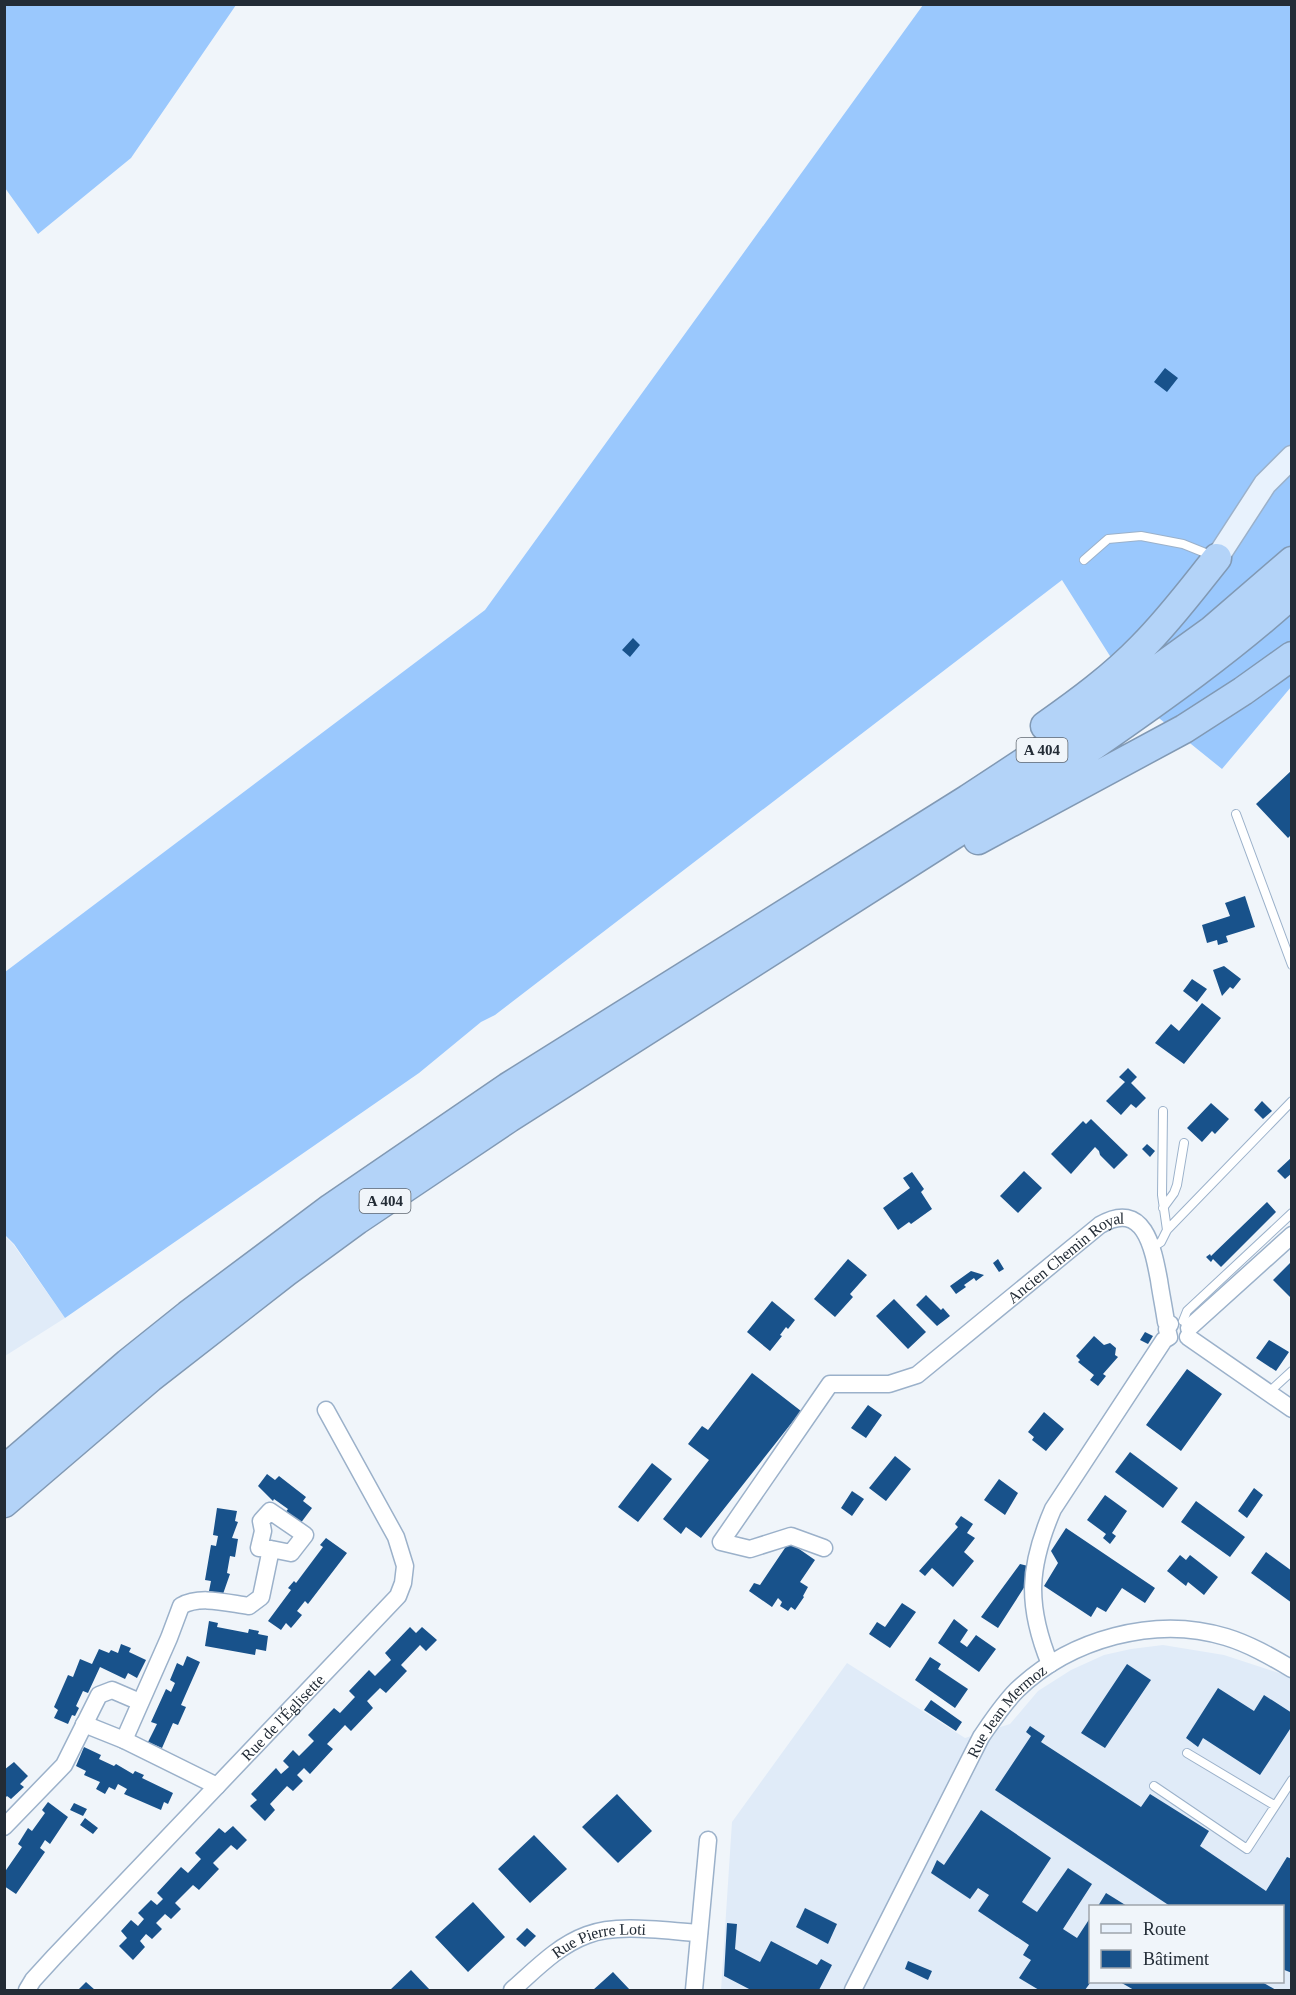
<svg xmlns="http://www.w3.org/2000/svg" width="1296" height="1995" viewBox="0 0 1296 1995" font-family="Georgia,serif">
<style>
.built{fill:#e0ebf8;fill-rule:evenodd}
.forest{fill:#9ac8fd}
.building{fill:#18528b}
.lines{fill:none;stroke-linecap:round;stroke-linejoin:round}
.service-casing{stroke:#9bb1ca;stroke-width:10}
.minor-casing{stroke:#9bb1ca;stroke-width:19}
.secondary-casing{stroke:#9bb1ca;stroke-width:25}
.motorway-casing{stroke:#8199b4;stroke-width:31}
.service{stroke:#fff;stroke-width:8}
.minor{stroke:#fff;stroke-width:16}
.secondary{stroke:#e8f2fd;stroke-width:22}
.motorway{stroke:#b3d3f8;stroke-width:28}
.labels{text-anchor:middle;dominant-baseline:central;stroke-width:6;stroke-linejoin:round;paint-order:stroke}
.shield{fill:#f0f5fa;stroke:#606871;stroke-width:1.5}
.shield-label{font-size:15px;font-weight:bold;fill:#232c36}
.street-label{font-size:16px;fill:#232c36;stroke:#f0f5fa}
</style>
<rect width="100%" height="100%" fill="#f0f5fa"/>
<path class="built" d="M4,1235L13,1244L65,1318L5,1356Z
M1163,1645L1224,1655L1291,1677V1990H721L732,1822L847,1663L965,1738L1010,1724L1038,1691L1071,1670L1104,1655L1131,1649ZM1090,1906H1282V1982H1090Z"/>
<path class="forest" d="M4,5H236L131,158L38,234L5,188Z
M923,5H1291V687L1222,769L1139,702L1062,580L495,1015L481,1022L419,1073L65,1318L14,1244L5,1235V972L485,610Z"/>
<path class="building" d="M1165,368L1178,378L1167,392L1154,382Z
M633,638L640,645L630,657L622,650Z
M1292,770V834L1288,838L1256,804Z
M1245,896L1255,927L1226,936L1228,942L1218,945L1217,940L1207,943L1202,925L1230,916L1225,903Z
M1224,966L1241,979L1233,989L1230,987L1222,996L1213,970Z
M1192,979L1207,989L1197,1002L1183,991Z
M1202,1003L1221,1018L1184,1064L1155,1043L1171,1024L1179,1031Z
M1128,1068L1137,1077L1131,1083L1146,1098L1136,1108L1131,1104L1121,1115L1106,1101L1125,1082L1119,1077Z
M1262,1101L1272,1111L1263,1119L1254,1110Z
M1211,1103L1229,1119L1215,1134L1212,1131L1202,1142L1187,1128Z
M1091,1119L1128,1155L1114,1169L1100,1155L1099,1151L1095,1147L1071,1174L1051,1154L1083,1121L1086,1124Z
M1147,1144L1155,1151L1150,1157L1142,1149Z
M1292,1157V1173L1285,1179L1277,1171Z
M1024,1171L1042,1188L1018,1213L1000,1196Z
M912,1172L924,1189L921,1192L932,1209L911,1224L909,1222L898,1230L883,1208L910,1188L903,1178Z
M1267,1202L1276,1212L1221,1267L1213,1259L1211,1262L1206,1257L1210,1254L1211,1256Z
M848,1259L867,1275L850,1294L853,1297L835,1317L814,1299Z
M998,1259L1004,1269L999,1272L993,1263Z
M1290,1263L1292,1265V1299L1273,1280Z
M971,1271L984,1275L976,1281L974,1278L964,1285L966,1287L956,1294L950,1286Z
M926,1295L941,1310L943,1308L950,1316L937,1326L916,1305Z
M894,1299L926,1332L908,1349L876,1316Z
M772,1301L795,1320L788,1329L786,1327L780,1335L782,1336L770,1351L747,1332Z
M1145,1332L1153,1336L1148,1344L1140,1340Z
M1094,1336L1104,1345L1110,1343L1116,1348L1115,1355L1118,1357L1103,1374L1106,1376L1098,1386L1090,1380L1094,1375L1078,1362L1080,1360L1076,1356Z
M1269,1340L1289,1352L1276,1371L1256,1358Z
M1187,1369L1222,1394L1181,1451L1146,1425Z
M752,1373L801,1411L701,1538L686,1527L681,1534L663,1519L709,1460L688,1444L702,1426L708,1430Z
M868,1405L882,1415L866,1438L851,1428Z
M1044,1412L1064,1429L1046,1451L1032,1440L1034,1437L1028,1432Z
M1130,1452L1178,1488L1163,1508L1115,1472Z
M895,1456L911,1469L886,1501L869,1488Z
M652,1463L672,1479L638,1522L618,1507Z
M267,1474L275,1480L279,1476L306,1497L303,1501L312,1508L300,1524L285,1513L288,1509L274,1499L273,1501L258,1486Z
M999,1479L1018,1493L1005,1515L984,1500Z
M1254,1488L1263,1495L1247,1518L1238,1511Z
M852,1491L864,1499L852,1516L841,1508Z
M1105,1495L1127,1511L1112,1533L1116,1536L1110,1544L1103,1538L1106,1534L1087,1520Z
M1196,1501L1245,1537L1230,1557L1181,1522Z
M217,1508L237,1511L235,1521L238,1522L232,1538L238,1539L235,1557L230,1556L227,1573L230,1574L223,1594L209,1591L211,1581L205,1580L211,1545L216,1546L218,1536L213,1535Z
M961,1516L973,1524L967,1533L975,1538L964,1552L974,1561L953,1587L932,1568L925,1576L919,1571L958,1527L955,1524Z
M1066,1528L1155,1588L1145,1603L1122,1588L1106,1612L1097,1607L1091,1617L1044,1586L1058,1563L1051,1551Z
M326,1538L347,1553L308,1604L305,1601L297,1611L302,1615L291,1628L286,1623L281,1630L268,1621L291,1590L288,1588L294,1581L296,1583L323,1547L320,1545Z
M789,1542L815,1560L800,1582L808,1587L803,1596L804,1597L795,1610L791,1607L788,1611L780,1606L782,1602L778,1598L772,1607L749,1591L754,1583L760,1585Z
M1266,1552L1292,1571V1603L1251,1573Z
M1180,1555L1186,1560L1190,1555L1218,1577L1204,1595L1188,1582L1186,1586L1167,1571Z
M1020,1564L1028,1566L1025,1586L998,1628L981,1617Z
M902,1603L916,1612L890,1648L869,1634L877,1622L885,1627Z
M954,1619L968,1630L960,1642L967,1647L976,1635L996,1649L979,1672L938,1643Z
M209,1621L218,1623L217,1627L248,1633L249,1629L259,1631L258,1634L268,1636L266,1651L256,1649L255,1655L205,1646Z
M410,1627L416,1633L422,1627L437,1640L426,1651L420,1645L401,1665L407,1671L406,1672L386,1693L380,1688L367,1701L373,1708L351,1731L345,1725L327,1744L333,1749L310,1774L304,1768L297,1775L303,1781L293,1791L287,1786L270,1804L275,1810L265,1821L250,1806L257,1800L251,1794L276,1768L281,1774L289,1767L283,1761L293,1750L299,1756L314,1741L308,1735L334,1708L340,1713L355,1697L349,1691L369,1670L375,1676L391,1660L385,1653Z
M121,1644L131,1648L129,1652L146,1660L137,1678L128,1673L125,1679L100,1667L88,1693L83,1691L76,1706L79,1708L75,1716L72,1715L68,1724L54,1718L58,1710L54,1707L68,1675L73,1677L80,1659L92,1664L99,1649L109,1653L111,1650L118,1653Z
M187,1656L200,1662L181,1705L186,1707L178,1725L173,1723L162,1748L148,1742L157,1724L151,1722L166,1689L171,1692L175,1683L170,1680L177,1663L183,1666Z
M930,1657L941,1664L938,1669L968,1689L955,1708L915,1680Z
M1127,1664L1151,1680L1105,1748L1081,1733Z
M1218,1688L1254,1711L1264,1695L1292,1713V1726L1260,1775L1203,1738L1198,1747L1186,1738Z
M931,1700L962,1722L956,1731L924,1710Z
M1030,1726L1045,1736L1041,1742L1141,1807L1150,1794L1209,1831L1200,1846L1266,1891L1287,1857L1292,1859V1973L1282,1969V1906H1170L995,1790L1031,1736L1026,1732Z
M84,1747L101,1755L99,1759L114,1766L116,1764L133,1774L135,1771L144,1775L142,1778L173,1793L168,1804L164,1802L161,1810L124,1794L127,1789L118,1784L115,1790L109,1787L105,1794L96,1789L100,1782L84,1775L86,1771L76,1766Z
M14,1762L28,1776L20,1784L24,1787L11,1799L7,1796L4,1799V1770Z
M617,1794L652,1831L618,1863L582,1827Z
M48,1802L68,1817L50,1844L45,1840L40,1848L45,1852L16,1894L4,1886V1873L22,1847L18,1844L28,1828L32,1831L45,1813L42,1810Z
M74,1803L87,1809L83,1816L70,1810Z
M981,1810L1051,1858L1022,1902L1037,1912L1068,1868L1092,1884L1063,1929L1077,1938L1090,1918V1983L1085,1990H1039L1019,1978L1031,1960L1023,1955L1029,1945L978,1911L989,1895L978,1888L970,1899L931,1873L937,1860L944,1865Z
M85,1818L98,1828L93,1834L80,1825Z
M233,1826L247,1840L237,1850L231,1845L213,1863L219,1869L199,1890L193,1885L175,1903L181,1909L171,1919L165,1914L156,1923L162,1929L152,1939L146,1934L140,1941L145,1947L133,1960L119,1946L127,1938L121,1931L131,1920L138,1926L144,1919L138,1913L151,1900L157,1905L163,1899L157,1893L181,1867L188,1873L201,1859L195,1853L219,1828L225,1833Z
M534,1835L567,1869L530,1903L498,1869Z
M1106,1893L1127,1906H1098Z
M473,1902L505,1937L468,1972L435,1937Z
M805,1908L837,1924L828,1944L796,1927Z
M727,1923L737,1924L735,1949L760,1962L771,1941L817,1965L821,1959L832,1965L819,1990H751L724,1976Z
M527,1928L536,1936L525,1947L516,1939Z
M908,1961L932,1971L928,1980L905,1969Z
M411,1970L430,1990H390Z
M613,1972L630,1990H593Z
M86,1982L95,1990H78Z
M1120,1982H1262L1276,1990H1134Z"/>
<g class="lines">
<g class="service-casing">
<path id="service" d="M1084,560L1108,539L1141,536L1183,544L1213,556
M1236,814L1292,965
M1163,1111L1162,1195L1167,1230
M1163,1208L1174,1193L1177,1185L1184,1143
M1153,1247L1161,1242L1167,1230L1292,1101
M1183,1321L1187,1311L1292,1213
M1268,1393L1292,1371
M1187,1753L1274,1805
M1154,1786L1247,1849L1292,1780"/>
</g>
<g class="minor-casing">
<g id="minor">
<path d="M1189,1328L1292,1235"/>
<path d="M1188,1337L1292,1409"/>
<path id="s1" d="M824,1548L791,1536L750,1549L721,1542L830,1384H889L917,1375L1100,1225C1144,1199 1153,1248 1159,1280C1161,1294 1164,1308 1166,1322L1170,1324L1167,1329L1169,1337L1164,1340L1053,1509C1028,1567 1026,1605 1050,1664"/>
<path d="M84,1724L124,1740L217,1786"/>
<path d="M124,1740L169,1638L181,1606C200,1595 227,1603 249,1606L261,1597L271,1549L259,1548L263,1531L261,1521L270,1511L305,1535L291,1553L271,1549"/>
<path d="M4,1827L64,1765L99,1695L112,1690L140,1702"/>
<path id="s2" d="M27,1990L33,1980L54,1957L398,1596L403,1583L405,1566L396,1537L326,1410"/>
<path id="s3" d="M512,1990C535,1970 557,1946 587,1935C618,1923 665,1931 699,1933"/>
<path d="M694,1990L708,1840"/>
<path id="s4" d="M853,1990L981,1737C992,1721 1003,1704 1017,1690C1070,1639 1155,1615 1226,1637C1249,1644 1270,1656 1292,1669"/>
</g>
</g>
<g class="secondary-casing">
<path id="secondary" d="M1217,558L1265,484L1292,457"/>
</g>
<g class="motorway-casing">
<path id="motorway" d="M1045,726C1079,702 1113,677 1142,647C1170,619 1193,588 1217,558
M978,840L1184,729L1243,691L1292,656
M4,1470L128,1363L188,1315L331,1208L508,1087L968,799L1079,726L1212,630L1292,561
M4,1503L150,1378L286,1272L357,1220L509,1118L1093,746C1162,698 1230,650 1292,594"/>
</g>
<use href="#service" class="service"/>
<use href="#minor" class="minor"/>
<use href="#secondary" class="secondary"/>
<use href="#motorway" class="motorway"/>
</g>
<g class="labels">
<g class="shield">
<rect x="1016.5" y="738" width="51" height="24" rx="4.5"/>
<rect x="359.5" y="1189" width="51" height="24" rx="4.5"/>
</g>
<g class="shield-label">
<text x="1042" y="750">A 404</text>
<text x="385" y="1201">A 404</text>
</g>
<g class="street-label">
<text stroke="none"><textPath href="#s1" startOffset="579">Ancien Chemin Royal</textPath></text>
<text stroke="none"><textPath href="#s4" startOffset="320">Rue Jean Mermoz</textPath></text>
<text stroke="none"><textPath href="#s2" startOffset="374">Rue de l'Églisette</textPath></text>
<text stroke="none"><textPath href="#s3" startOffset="104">Rue Pierre Loti</textPath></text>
</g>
</g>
<rect width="1296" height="1995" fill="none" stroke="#232c36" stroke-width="12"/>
<rect x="1089" y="1905" width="195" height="78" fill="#f0f5fa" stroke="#9ea5ac" stroke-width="1.5"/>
<rect x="1101" y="1924" width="30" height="9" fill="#e8f2fd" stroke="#9ea5ac" stroke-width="1.5"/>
<text x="1143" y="1935" font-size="18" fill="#232c36">Route</text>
<rect x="1101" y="1950" width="30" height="18" fill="#18528b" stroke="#9ea5ac" stroke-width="1.5"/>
<text x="1143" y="1965" font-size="18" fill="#232c36">Bâtiment</text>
</svg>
